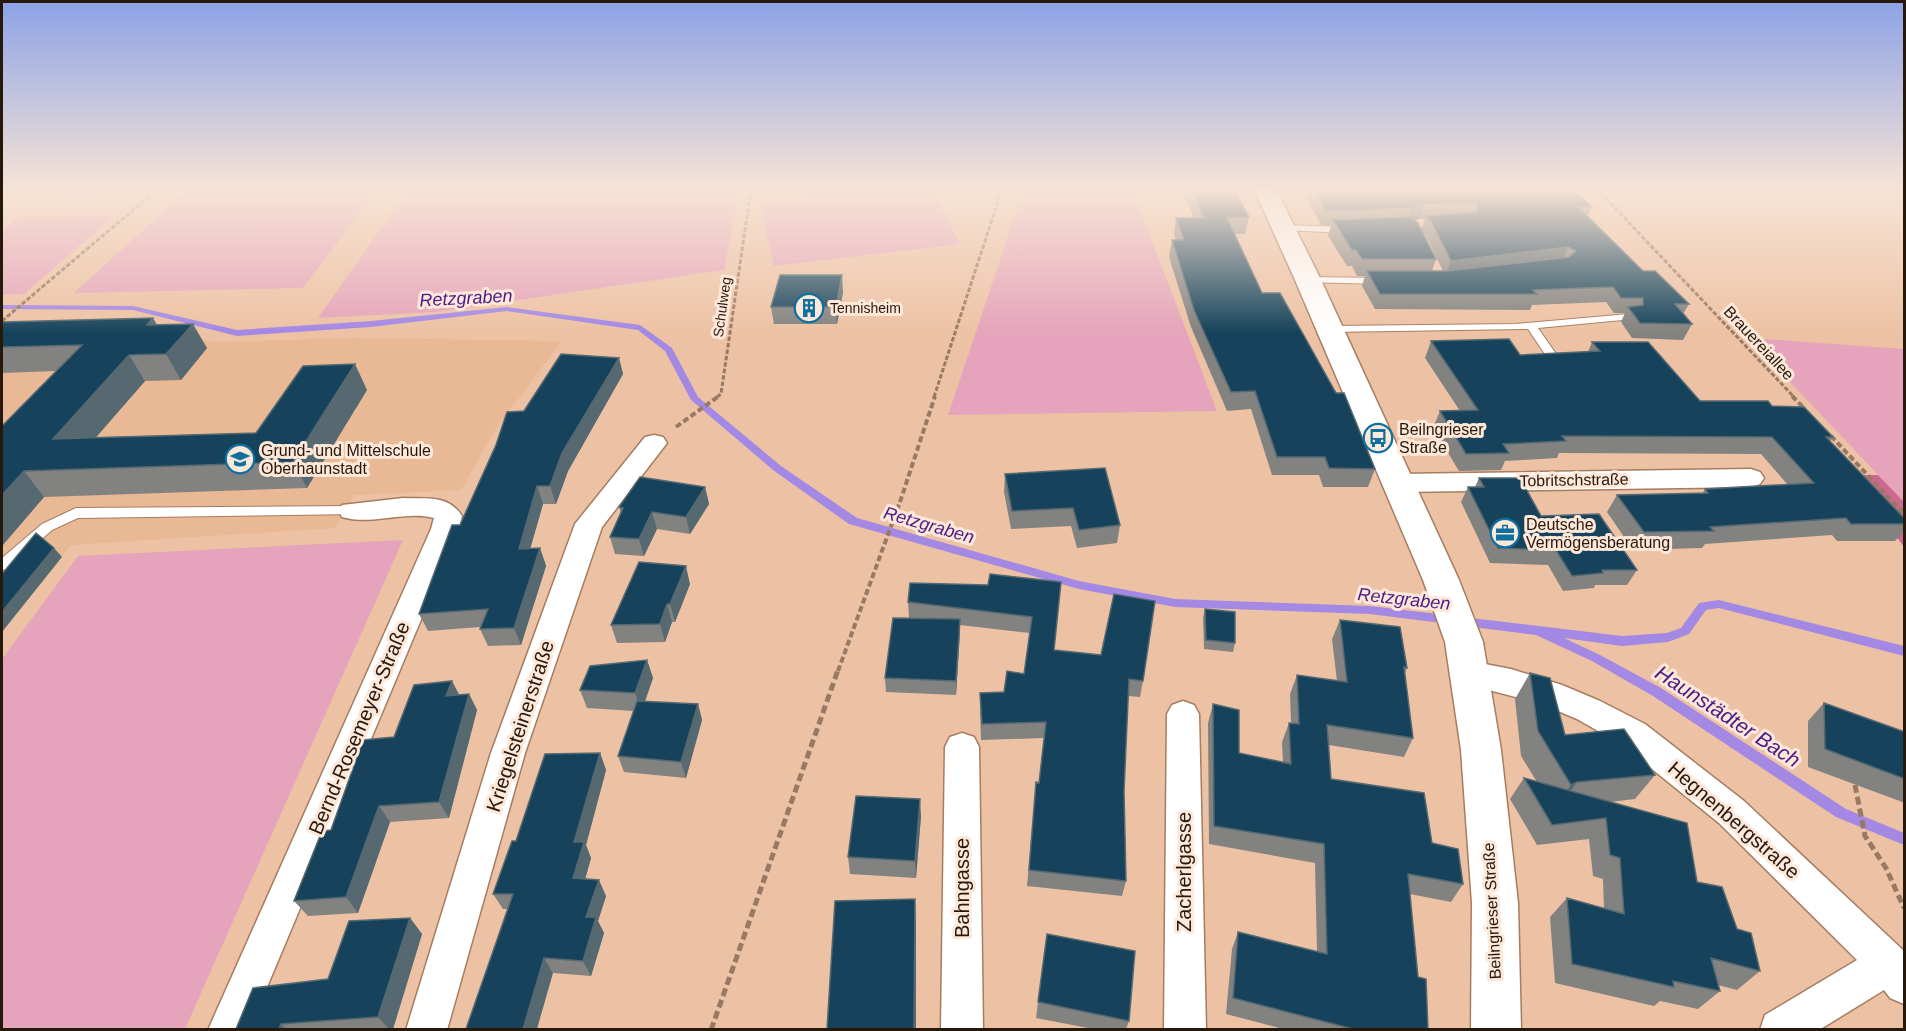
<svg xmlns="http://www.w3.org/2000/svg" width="1906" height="1031" viewBox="0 0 1906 1031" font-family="Helvetica,sans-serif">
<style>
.built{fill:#e9b895}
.green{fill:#e5a4bb}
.forest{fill:#cd6991}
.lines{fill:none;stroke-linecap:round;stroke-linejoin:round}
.stream{fill:#a388e4;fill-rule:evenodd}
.service-casing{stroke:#a57d61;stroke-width:2}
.minor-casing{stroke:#a57d61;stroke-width:3}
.secondary-casing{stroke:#a57d61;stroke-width:3}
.path-far2{stroke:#987963;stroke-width:3;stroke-dasharray:4.5 2;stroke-linecap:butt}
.path-far1{stroke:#987963;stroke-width:4;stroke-dasharray:6 3;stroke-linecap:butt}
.path{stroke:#987963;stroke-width:5;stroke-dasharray:8 4;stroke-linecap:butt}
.service{fill:#fff;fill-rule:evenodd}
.minor{fill:#fff;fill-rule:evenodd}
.secondary{fill:#fff;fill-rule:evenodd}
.wall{fill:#828280;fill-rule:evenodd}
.shaded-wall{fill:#566971}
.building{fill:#16435b;stroke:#566971;stroke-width:1.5}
.labels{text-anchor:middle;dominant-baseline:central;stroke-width:6;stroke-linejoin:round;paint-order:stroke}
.far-street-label{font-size:14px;fill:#27180c;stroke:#fee8d9}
.far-poi-label{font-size:14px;fill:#27180c;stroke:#fee8d9;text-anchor:start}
.street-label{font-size:16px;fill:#27180c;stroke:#fee8d9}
.poi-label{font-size:16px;fill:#27180c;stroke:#fee8d9;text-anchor:start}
.water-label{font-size:18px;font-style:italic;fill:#491b87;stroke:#fee8d9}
.near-street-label{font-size:20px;fill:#27180c;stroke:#fee8d9}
.near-water-label{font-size:21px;font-style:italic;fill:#491b87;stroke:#fee8d9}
</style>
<rect width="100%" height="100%" fill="#edc2a4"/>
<path class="built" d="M123,327L216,342L354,338L562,341L497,427L461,490L354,495L335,528L71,545L45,578L2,580V330Z"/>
<path class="green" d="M58,189H120L110,197L46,198Z
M188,189H378L303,288L74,293Z
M409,189H739L724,270L436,312L318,318Z
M803,189H932L960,244L774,266L760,203L806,198Z
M1024,189H1132L1217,411L948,415Z
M114,216L24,294L2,295V230L18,218Z
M1748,338L1904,349V502Z
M403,540L185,1029H2V659L78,556Z"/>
<path class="forest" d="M1851,475H1878L1904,502V547Z"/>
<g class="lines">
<path class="stream" d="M2,305L133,306L237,330L371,321L507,307L640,325L672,348L698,397L781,466L857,518L1079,581L1175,599L1370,606L1622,636L1667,633L1681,628L1699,603L1719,600L1904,646V656L1719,608L1706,610L1689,634L1668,642L1622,646L1564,638L1600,655L1661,688L1846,809L1904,833V845L1836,817L1653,696L1592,661L1536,635L1370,614L1175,607L1079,589L849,524L773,470L691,400L665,351L638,330L507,311L371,327L237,336L133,310L2,309Z"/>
<g class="service-casing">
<path id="service" d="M1284,225L1348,227L1353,230L1348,233L1281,230V226Z
M1308,277L1381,278L1386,281L1381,284L1304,282V278Z
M1629,314L1633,315V319L1538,328L1561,361L1555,364L1551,363L1528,329L1330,332L1325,329L1330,326L1516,324Z
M352,506L357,508L359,511L357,514L78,518L52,530L7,569L2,570V558L42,524L76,508Z"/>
</g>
<g class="minor-casing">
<path id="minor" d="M654,435L663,437L667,443L602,527L525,753L447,1030H406L491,753L575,524L645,437Z
M1751,469L1760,472L1764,478L1760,484L1751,487L1398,492L1389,489L1385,483L1389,477L1398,474Z
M403,498C426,499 448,494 462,516L459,529L249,1030H208L431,529L434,518C405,510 372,526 342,517L339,511L342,505Z
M1469,661L1511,669L1562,685L1600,701L1645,724L1744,801L1904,951V1004L1890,998L1884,990L1819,1030H1760L1765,1015L1857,960L1719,823L1621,744L1577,719L1539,703L1458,682L1453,673L1458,664Z
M1183,701L1194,705L1199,714L1206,1030H1164L1167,714L1172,705Z
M962,733L974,737L979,747L983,1030H941L945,747L950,737Z"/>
</g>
<g class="secondary-casing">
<path id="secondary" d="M1254,189H1276L1321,280L1459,580L1483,642L1501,750L1518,903L1521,1030H1471L1472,903L1461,750L1445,642L1423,580L1295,280Z"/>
</g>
<path class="path-far2" d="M1597,189L1794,397
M2,321L158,189
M717,397L721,394L751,189
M934,397L1002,189"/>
<path class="path-far1" d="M1792,396L1805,409
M676,427L719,396
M1831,436L1904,514
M838,671L901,499L935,396"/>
<path class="path" d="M1855,785L1865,836L1886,868L1904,908
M711,1030L838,670"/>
<use href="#service" class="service"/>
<use href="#minor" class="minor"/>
<use href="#secondary" class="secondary"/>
</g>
<path class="wall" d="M1182,189H1234L1249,217L1245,234H1235L1262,293L1375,469L1368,487H1323L1319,475H1272L1251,409L1227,411L1191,327L1169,257L1172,240H1176L1174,234L1176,218H1194Z
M1301,189H1573L1592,207L1588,216L1643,271L1689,304L1683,314L1692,324L1683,340L1632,338L1621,322L1625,313H1614L1606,302L1532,305L1530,310L1375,309L1362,286L1365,276H1357L1352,266H1347L1328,236L1331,225L1322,226ZM1419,219H1425L1421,230L1415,220ZM1423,233L1426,236L1443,271H1432L1436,259Z
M843,292L837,324H774L771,307Z
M2,322L157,325L207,348L181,380L145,381L96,437L256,433L367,390L307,488L44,497L2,546V426L56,371L2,373Z
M1431,341L1520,355L1588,352L1592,342L1700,401L1772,406L1833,437L1830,442L1905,519V530L1895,541H1837L1832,535L1705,544L1702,548L1633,550L1607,512L1617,495L1702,494L1705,489L1788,485L1761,454L1559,453L1557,458L1505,461L1501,470L1459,471L1433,428L1440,411H1460L1425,358Z
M619,358L623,374L568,471L556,504H543L530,549L540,548L546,566L521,645L488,646L480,629V627L428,631L419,614L496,445L524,411Z
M1005,474L1120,525L1117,543L1077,548L1071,526L1011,529L1004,492Z
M1479,478L1541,516L1637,570L1627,585H1595L1594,588L1563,591L1548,565L1490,563L1461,502L1468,487H1475Z
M705,487L709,504L690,534L657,529L644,556L615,554L610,537L621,513L619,507Z
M1061,582L1054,650L1143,681L1140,697L1128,696L1124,791L1126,881L1122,896L1027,886L1036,782L1039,783L1044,738L981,740L980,709V693L1004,692L1024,674L1030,633L960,625L956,695L886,692L885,678L909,618L908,602L988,585Z
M690,584L675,622H672L665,642L617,643L611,625Z
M1205,609L1235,643L1233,652L1204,649L1203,618Z
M1340,620L1407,668L1405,673L1413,738L1404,757L1329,745L1331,779L1432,843L1463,884L1451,902L1410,894L1418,977L1428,1029H1283L1226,1014L1232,949L1238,932L1317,952L1315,863L1209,844L1208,723L1213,704L1239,753L1283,762L1282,742L1289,723H1291L1290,694L1297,675L1337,681L1332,639Z
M647,660L653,678L645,702L698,704L702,720L686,778L624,772L618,756L634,711L587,708L580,690Z
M1530,673L1565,735L1655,775L1635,799L1610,802L1697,882L1737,929L1760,971L1737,990L1718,985L1720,991L1698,1009L1660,1001L1654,1006L1555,983L1550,917L1567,898L1604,909L1603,879L1593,876L1589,839L1537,845L1510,799L1524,778L1537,782L1521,756L1515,699Z
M469,694L477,710L449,818L390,822L358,913L308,916L294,901L331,830L394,737L459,695Z
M1824,703L1905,732V803L1808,767V721Z
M600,753L606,770L586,845L591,858L585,879L606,896L598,921L604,933L591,976L553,973L508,909H503L493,894L516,841Z
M921,816L916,878L850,874L848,857Z
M410,918L422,934L393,1029H236L328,979Z
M1047,934L1129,1021L1126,1029H1093L1036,1018Z"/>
<path class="shaded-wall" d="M1424,204L1419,219L1408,223L1412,208Z
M1568,247L1562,262L1445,276L1451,261Z
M842,275L843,292L837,324L836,307Z
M153,318L168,343L147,325Z
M193,324L207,348L181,380L166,354Z
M129,355L145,381L72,465L53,439Z
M619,358L623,374L568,471L556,504L550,486L562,453Z
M355,364L367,390L307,488L293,462Z
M24,471L44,497L2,546V495Z
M537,486L543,504L525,567L519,549Z
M705,487L709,504L690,534L686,517Z
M652,512L657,529L644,556L639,539Z
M54,548L62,557L2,632V612Z
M540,548L546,566L521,645L514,628Z
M686,566L690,584L675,622L670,604Z
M667,604L672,622L665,642L660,624Z
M960,619V633L956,695V681Z
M647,660L653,678L641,711L635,693Z
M452,681L461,698L446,696Z
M469,694L477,710L449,818L439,802Z
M698,704L702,720L686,778L681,762Z
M600,753L606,770L586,845L591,858L581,894L573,878L574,842Z
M1577,782L1559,807L1553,810L1571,785Z
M920,799L921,816L916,878L915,861Z
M379,806L390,822L358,913L346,897Z
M599,880L606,896L598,921L604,933L591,976L583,961L586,917Z
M915,899L916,921V1029H914Z
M410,918L422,934L393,1029H389L378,1017Z
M544,958L553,973L537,1029H523Z
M281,1024L286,1029H279Z"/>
<path class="building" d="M1192,189H1234L1249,217L1227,218L1262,293H1280L1336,393H1344L1375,469L1329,468L1325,457H1277L1255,391L1231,392L1194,310L1172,240H1184L1176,218H1204Z
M1313,189H1573L1592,207H1578L1643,271H1655L1689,304H1675L1692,324L1640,323L1628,307L1643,305V298H1621L1613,287L1533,290L1537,294H1380L1367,271H1447L1569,257L1576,251L1568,247L1451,261L1431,221L1426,216L1476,212L1478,209L1476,203L1424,204L1412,208L1326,211Z
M1411,217L1418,223L1436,259H1362L1356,250H1352L1333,220Z
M780,275H842L836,307H771Z
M153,318L147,325L193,324L166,354L129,355L53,439L256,433L303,366L355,364L293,462L24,471L2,495V426L82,345L2,347V322Z
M1509,339L1520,355L1600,351L1592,342H1648L1700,401H1768L1772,406L1804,407L1833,437H1826L1905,519V524H1851L1846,518L1710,527L1714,531L1644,532L1617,495L1708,493L1705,489L1814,483L1772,437L1562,436L1566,441L1503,444L1509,453L1466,454L1440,411L1478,410L1431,341Z
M561,354L619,358L562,453L550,486H537L519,549L540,548L514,628L480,629L488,609L419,614L452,525H460L496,445L507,412L524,411Z
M1105,468L1120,525L1079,530L1073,508L1012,511L1005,474Z
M640,477L705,487L686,517L652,512L639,539L610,537L623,508L619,507Z
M1479,478H1520L1541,516L1599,514L1637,570H1602L1603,573L1572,576L1556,550L1498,548L1468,487H1484Z
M36,533L54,548L2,612V574Z
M639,562L686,566L670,604H667L660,624L611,625Z
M990,574L1061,582L1054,650L1101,655L1114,594L1155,601L1143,681L1129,679L1124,791L1126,881L1029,870L1036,782L1039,783L1046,722L982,724L980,693L1004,692L1007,671L1024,674L1032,617L908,602L910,583L988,585Z
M1205,609L1235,612V643L1206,640Z
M893,618L960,619L956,681L885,678Z
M1340,620L1400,627L1407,668L1404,667L1413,738L1327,725L1331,779L1424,793L1432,843L1458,849L1463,884L1408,874L1418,977L1426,979L1428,1029H1353L1233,998L1238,932L1327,954L1324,844L1214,826L1213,704L1239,710V753L1291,764L1289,723L1299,724L1297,675L1347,682Z
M647,660L635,693L580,690L590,666Z
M1530,673L1550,678L1565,735L1624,729L1655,775L1577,782L1571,785L1538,731Z
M452,681L446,696L469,694L439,802L379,806L346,897L294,901L322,831L331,830L363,740L394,737L414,685Z
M637,701L698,704L681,762L618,756Z
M1824,703L1905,732V779L1825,749Z
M600,753L574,842H584L573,878L599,880L586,917H596L583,961L544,958L523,1029H466L513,894H493L512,841H516L545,754Z
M1524,778L1687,823L1697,882L1722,887L1737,929L1751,933L1760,971L1711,958L1720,991L1673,981L1674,987L1572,964L1567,898L1624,914L1620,858L1610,855L1606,818L1552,825Z
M856,796L920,799L915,861L848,857Z
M915,899L914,1029H827L835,901Z
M410,918L378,1017L281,1024L279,1029H236L253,988L328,979L349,921Z
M1047,934L1135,951L1129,1021L1038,1002Z"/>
<linearGradient id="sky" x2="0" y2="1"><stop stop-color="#8ca2e6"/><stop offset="0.57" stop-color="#f7e4d6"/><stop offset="1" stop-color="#f7e4d6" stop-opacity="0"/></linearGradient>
<rect width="1906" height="333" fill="url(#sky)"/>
<defs>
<g id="building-ring" transform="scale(1.5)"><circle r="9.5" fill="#fee8d9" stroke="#0e709e" stroke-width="1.5"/><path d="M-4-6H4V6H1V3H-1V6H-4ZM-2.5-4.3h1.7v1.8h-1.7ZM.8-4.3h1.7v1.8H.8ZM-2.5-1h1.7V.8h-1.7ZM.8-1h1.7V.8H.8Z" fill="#0e709e"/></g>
<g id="bus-ring" transform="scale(1.5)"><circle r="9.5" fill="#fee8d9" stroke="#0e709e" stroke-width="1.5"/><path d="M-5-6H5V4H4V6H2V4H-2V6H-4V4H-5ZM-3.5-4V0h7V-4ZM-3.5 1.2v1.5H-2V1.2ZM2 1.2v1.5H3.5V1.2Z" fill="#0e709e"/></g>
<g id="school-ring" transform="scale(1.5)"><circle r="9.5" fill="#fee8d9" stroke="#0e709e" stroke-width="1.5"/><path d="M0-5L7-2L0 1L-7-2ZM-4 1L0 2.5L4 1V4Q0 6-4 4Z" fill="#0e709e"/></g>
<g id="office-ring" transform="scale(1.5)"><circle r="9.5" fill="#fee8d9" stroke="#0e709e" stroke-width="1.5"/><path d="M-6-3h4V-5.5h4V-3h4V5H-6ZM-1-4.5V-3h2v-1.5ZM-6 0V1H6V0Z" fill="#0e709e"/></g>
</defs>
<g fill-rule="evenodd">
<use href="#building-ring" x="809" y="308"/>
<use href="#bus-ring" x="1378" y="438"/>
<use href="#school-ring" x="240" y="459"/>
<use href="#office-ring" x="1505" y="533"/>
</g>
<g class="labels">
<g class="far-street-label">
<text transform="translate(722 307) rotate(-82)">Schulweg</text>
</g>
<g class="far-poi-label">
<text x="830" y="308">Tennisheim</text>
</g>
<g class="street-label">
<text transform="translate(1759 343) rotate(47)">Brauereiallee</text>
<text transform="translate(1574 480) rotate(-1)">Tobritschstraße</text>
<text transform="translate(1492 911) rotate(-93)">Beilngrieser Straße</text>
</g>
<g class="poi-label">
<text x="1399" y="429">Beilngrieser<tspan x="1399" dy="18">Straße</tspan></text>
<text x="261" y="450">Grund- und Mittelschule<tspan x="261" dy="18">Oberhaunstadt</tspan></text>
<text x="1526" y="524">Deutsche<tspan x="1526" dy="18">Vermögensberatung</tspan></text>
</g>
<g class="water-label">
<text transform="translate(466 298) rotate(-3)">Retzgraben</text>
<text transform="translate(929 525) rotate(16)">Retzgraben</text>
<text transform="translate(1404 599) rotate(6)">Retzgraben</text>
</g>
<g class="near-street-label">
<text transform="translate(520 726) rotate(-72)">Kriegelsteinerstraße</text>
<text transform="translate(359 728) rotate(-67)">Bernd-Rosemeyer-Straße</text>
<text transform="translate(1734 820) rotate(41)">Hegnenbergstraße</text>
<text transform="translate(1184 872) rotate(-90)">Zacherlgasse</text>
<text transform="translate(962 888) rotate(-90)">Bahngasse</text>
</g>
<g class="near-water-label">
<text transform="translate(1728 716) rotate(33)">Haunstädter Bach</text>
</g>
</g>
<rect width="1906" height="1031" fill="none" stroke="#27180c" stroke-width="6"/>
</svg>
